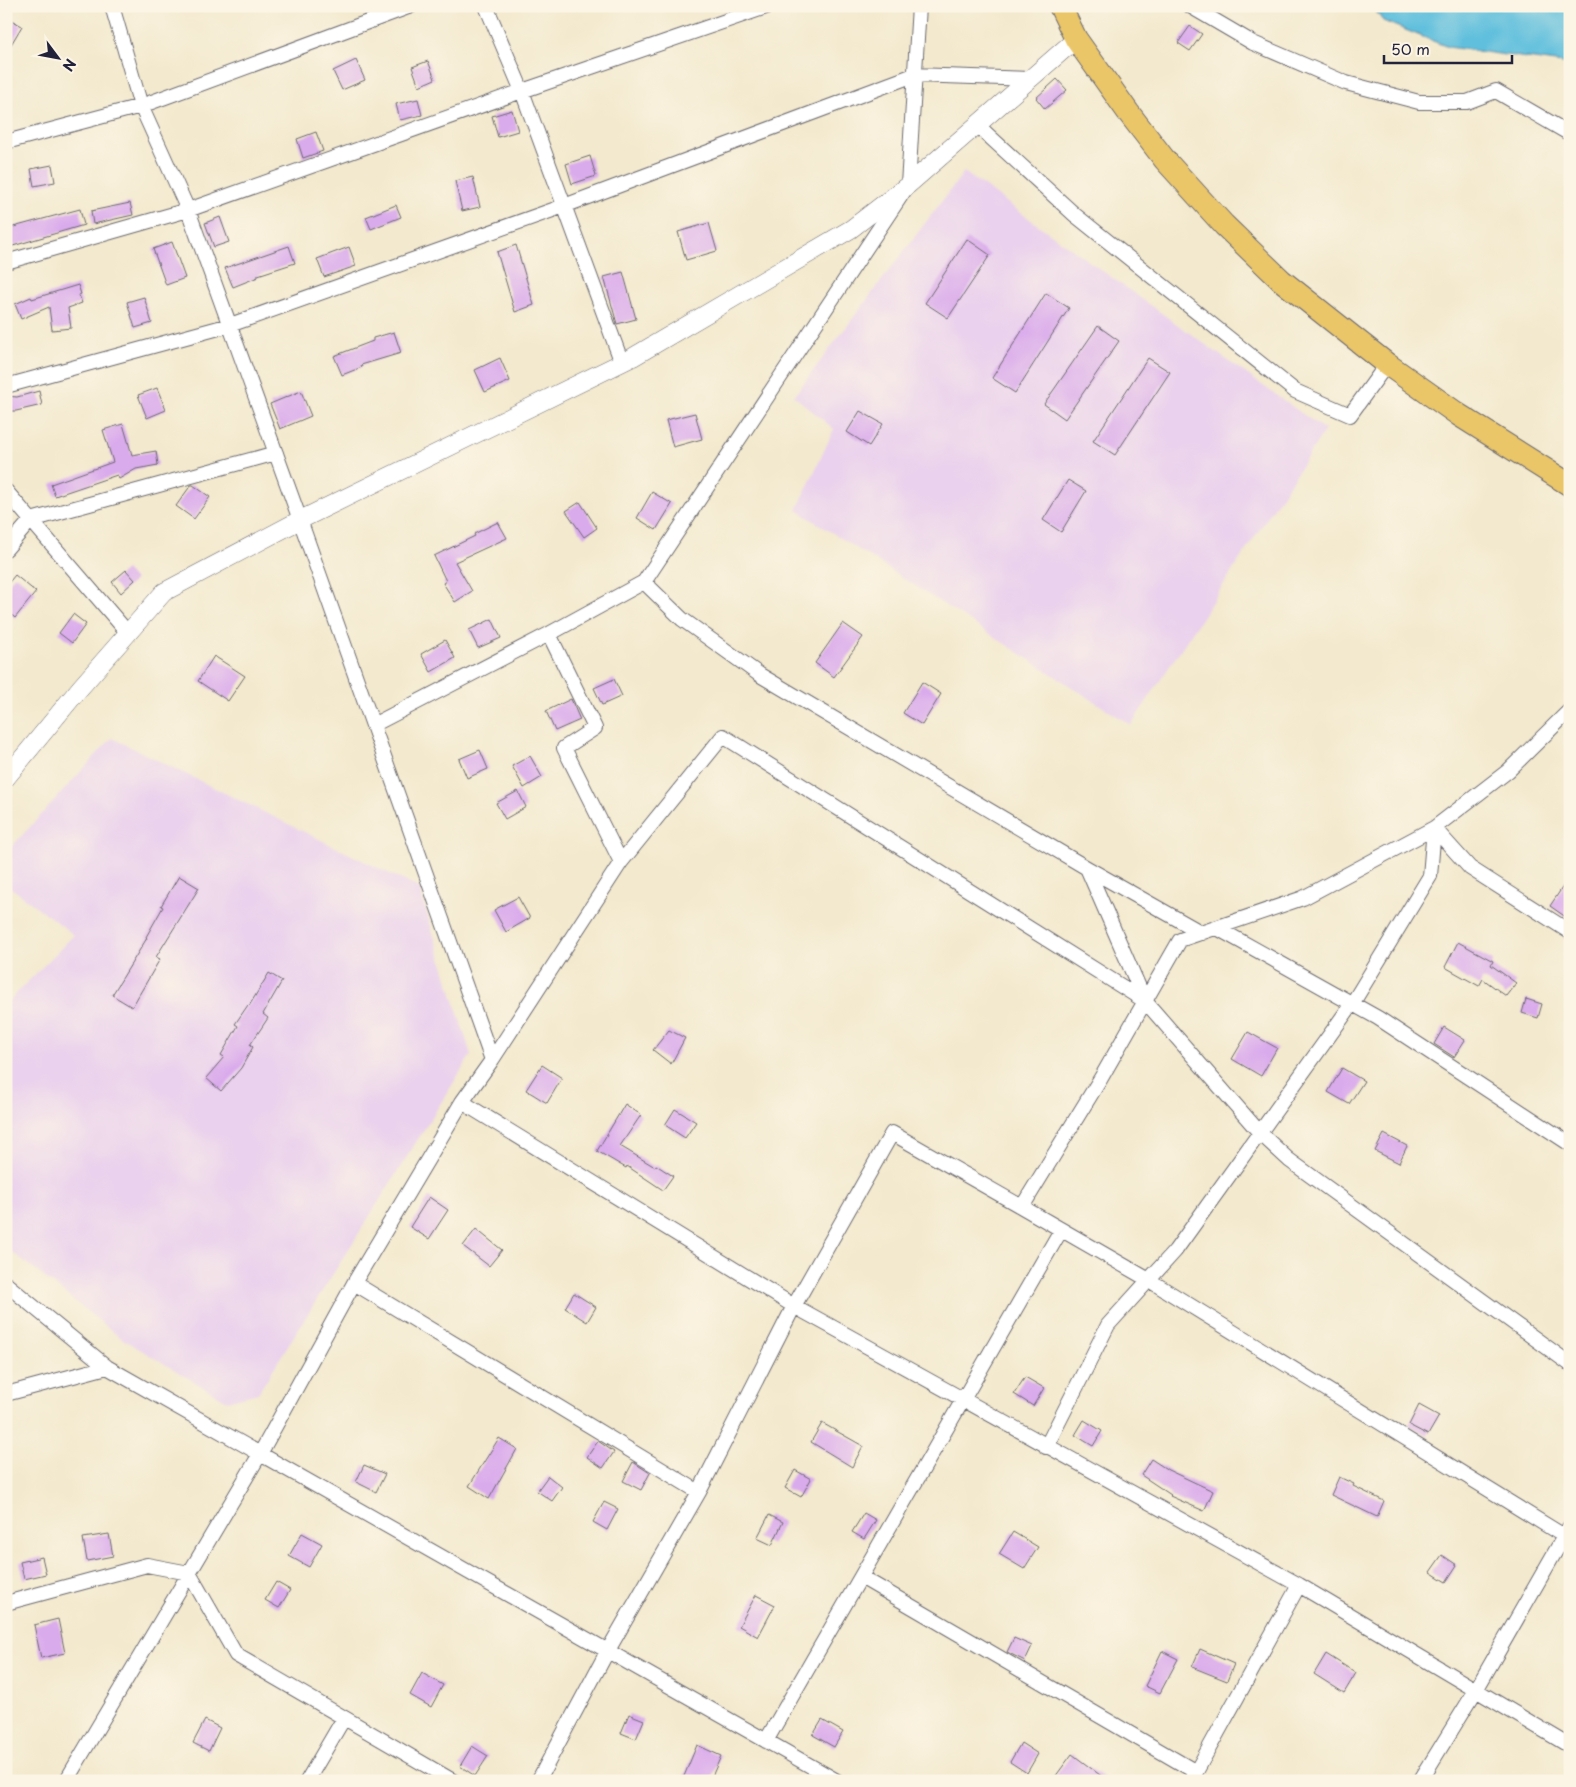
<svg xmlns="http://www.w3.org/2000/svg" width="1576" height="1787" viewBox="0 0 1576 1787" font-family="'Playpen Sans',sans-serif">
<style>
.built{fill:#ead1ed}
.water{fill:#5fbfdd;stroke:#40708c}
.building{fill:#daabec}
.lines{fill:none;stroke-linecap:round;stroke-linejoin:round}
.minor-casing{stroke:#6b686e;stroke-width:16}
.tertiary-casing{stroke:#6b686e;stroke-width:19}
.primary-casing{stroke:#6b686e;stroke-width:24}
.minor{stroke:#fff;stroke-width:14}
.tertiary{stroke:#fff;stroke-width:18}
.primary{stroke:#eac669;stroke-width:22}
</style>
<rect width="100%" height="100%" fill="#fcf5e5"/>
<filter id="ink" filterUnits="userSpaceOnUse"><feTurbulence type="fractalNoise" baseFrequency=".02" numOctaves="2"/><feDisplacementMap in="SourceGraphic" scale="10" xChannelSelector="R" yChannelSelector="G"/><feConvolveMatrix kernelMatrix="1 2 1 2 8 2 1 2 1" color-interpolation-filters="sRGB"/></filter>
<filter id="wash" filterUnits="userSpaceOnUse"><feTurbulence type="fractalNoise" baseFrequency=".0096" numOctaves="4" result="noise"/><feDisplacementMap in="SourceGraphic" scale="20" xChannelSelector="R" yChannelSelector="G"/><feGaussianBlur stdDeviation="1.12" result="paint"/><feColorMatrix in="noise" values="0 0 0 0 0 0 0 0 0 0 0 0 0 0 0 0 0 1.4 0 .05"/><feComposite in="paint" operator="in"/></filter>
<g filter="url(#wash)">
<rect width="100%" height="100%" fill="#f3e9ce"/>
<path class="built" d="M964,172L1325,430L1131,725L797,510L834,429L794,396Z
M112,738L419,888L471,1055L258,1393L227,1401L121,1338L6,1247V1004L74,935L6,884V853Z"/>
<path class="water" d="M1372,6H1570V64L1448,47L1383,21Z"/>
<g id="blocks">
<path class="building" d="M6,17L22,26L6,53Z
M1190,26L1202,34L1190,51L1178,43Z
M356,60L365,80L342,90L333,71Z
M428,61L435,79L419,86L412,67Z
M1057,79L1067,90L1045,109L1036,98Z
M418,99L422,115L400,120L396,104Z
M512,110L518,131L498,137L492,116Z
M316,132L323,151L303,158L297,139Z
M590,156L596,176L572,184L566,164Z
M52,165L55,182L34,186L31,169Z
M473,177L480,207L462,211L455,181Z
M130,203L133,215L93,224L91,211Z
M396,205L401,217L371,229L366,217Z
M80,209L84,225L6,248V229Z
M220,217L229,242L214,247L205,223Z
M709,223L717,251L686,260L678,232Z
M967,239L990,255L948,318L925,303Z
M172,242L185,278L166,285L153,249Z
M516,245L534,305L515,312L497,252Z
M289,246L295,263L258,275V277L233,287L225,268Z
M349,247L356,266L324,277L317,259Z
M623,272L636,319L617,324L604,277Z
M78,285L81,294L79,295L82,303L68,308L71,328L52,330L49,307L21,319L15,304L31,297L32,299Z
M1046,293L1069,308L1015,393L992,378Z
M144,297L152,323L135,328L127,302Z
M1098,326L1119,341L1065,419L1044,404Z
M394,332L401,353L361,365L362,367L342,375L334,356L373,341V338Z
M500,358L510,381L485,392L475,370Z
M1148,358L1170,372L1115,455L1093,441Z
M157,388L166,410L147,418L138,395Z
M39,391L42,405L16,411H6V396L17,397Z
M301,391L311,416L280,429L270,404Z
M860,411L883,424L869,446L847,432Z
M695,413L702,439L673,447L666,420Z
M123,424L132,455L156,451L158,465L136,469L119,479L117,475L55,496L51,484L113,462L103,430Z
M1068,480L1086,491L1061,532L1043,520Z
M191,485H193L210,497L194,519L176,506Z
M652,492L672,504L656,530L637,518Z
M580,502L597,528L584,537L566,511Z
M498,522L507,538L455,562L472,591L455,602L443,583L446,581L434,556L475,536L474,534Z
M126,570L135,580L121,593L112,582Z
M15,575L36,592L15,618L6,610V586Z
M73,614L86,624L72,643L59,633Z
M492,619L501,638L478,648L469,630Z
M843,623L863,637L834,677L815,663Z
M445,640L455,658L431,672L421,654Z
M214,656L245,676L228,701L198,681Z
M614,679L622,696L602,705L594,688Z
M922,682L941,694L922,725L903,713Z
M571,699L580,720L555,731L546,711Z
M480,750L488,769L467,778L459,759Z
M530,756L542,777L524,788L512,766Z
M518,791L526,807L505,819L496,803Z
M179,876L199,888L156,957L160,959L132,1007L112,995L147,938L146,937L163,907L161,906Z
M1570,876V920L1550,906Z
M518,897L530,918L506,932L494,910Z
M1458,942L1493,961L1491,965L1516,983L1506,996L1483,979L1479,986L1445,967Z
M269,973L282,981L263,1014L268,1018L250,1045L253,1047L241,1068L221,1091L206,1078L224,1057L221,1055L238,1026L235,1024L248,1005L249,1006Z
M1526,999L1542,1004L1538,1018L1522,1013Z
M1444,1027L1465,1040L1454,1057L1434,1044Z
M669,1030L685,1038L671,1064L653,1050Z
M1248,1032L1277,1048L1261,1076L1232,1059Z
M542,1065L562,1078L547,1103L526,1090Z
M1342,1068L1364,1081L1349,1104L1328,1092Z
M625,1104L641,1115L620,1146L655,1167L656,1165L673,1176L663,1190L627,1166L626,1168L597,1151Z
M675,1109L696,1122L685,1138L665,1125Z
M1384,1134L1407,1146L1399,1163L1375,1151Z
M429,1197L448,1210L429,1239L410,1227Z
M476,1229L502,1250L489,1266L463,1246Z
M574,1293L596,1307L587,1322L565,1308Z
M1025,1377L1044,1388L1033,1406L1014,1394Z
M1419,1405L1439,1416L1428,1435L1409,1425Z
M1084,1420L1102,1431L1093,1446L1075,1435Z
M822,1423L863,1446L852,1467L811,1442Z
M499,1438L517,1449L489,1499L469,1486Z
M598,1441L614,1452L603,1468L587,1457Z
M1151,1459L1168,1470L1213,1491L1204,1511L1170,1496L1171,1495L1141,1475Z
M633,1462L650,1473L641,1490L623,1481Z
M364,1465L385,1474L376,1492L356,1482Z
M795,1470L811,1479L801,1497L785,1488Z
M548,1476L562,1487L552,1501L537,1491Z
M1339,1477L1354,1484L1353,1486L1384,1501L1377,1517L1331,1495Z
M604,1502L618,1509L607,1530L593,1522Z
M864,1513L876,1520L864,1539L852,1532Z
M769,1515L783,1522L772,1545L757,1538Z
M1013,1532L1038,1547L1024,1569L999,1554Z
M302,1533L322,1544L309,1567L289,1556Z
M109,1534L113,1556L87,1561L83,1538Z
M1442,1555L1457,1565L1446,1582L1430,1572Z
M42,1557L46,1574L24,1579L20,1562Z
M276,1582L290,1590L279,1608L265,1600Z
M756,1595L775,1605L758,1637L739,1626Z
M58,1619L65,1653L41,1658L34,1625Z
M1014,1638L1032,1646L1025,1661L1007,1652Z
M1200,1649L1234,1664L1227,1681L1192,1667Z
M1162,1651L1178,1659L1160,1693L1145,1686Z
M1326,1654L1356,1673L1344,1693L1314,1674Z
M422,1673L443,1685L431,1707L410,1695Z
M629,1714L644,1720L636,1739L621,1733Z
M205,1720L220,1728L209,1751L193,1743Z
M822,1720L843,1732L834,1747L813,1735Z
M1021,1743L1038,1754L1027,1773L1010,1762Z
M697,1745L721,1756L710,1781H682Z
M472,1746L488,1756L475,1776L460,1766Z
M1072,1754L1108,1781H1052Z"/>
</g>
</g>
<g filter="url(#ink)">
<use href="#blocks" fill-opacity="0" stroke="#6b686e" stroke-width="1"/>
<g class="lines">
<g class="minor-casing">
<path id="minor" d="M112,6L141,106L188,210L300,520L492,1060
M486,6L522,91L622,363
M1190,6L1253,43L1346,83L1419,102H1467L1496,91L1570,134
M977,125L1075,215L1295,391L1350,415L1387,364
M6,142L141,106L411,6
M6,262L188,210L522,91L769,6
M6,386L230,325L564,206L914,75L1030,79
M6,491L128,633
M6,549L31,520L276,453
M644,582L682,619L760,675L1087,868L1202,933
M373,725L549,634L644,582L908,185L919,6
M1434,828L1470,868L1570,932
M621,862L723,736L1145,1001
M1087,868L1145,1001L1260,1133L1289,1160L1570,1364
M1217,928L1378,1018L1570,1144
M462,1102L794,1306L1299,1585L1570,1746
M1022,1207L1149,1280L1564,1536
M354,1283L699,1492
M6,1284L107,1367L837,1781
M6,1394L107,1367
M1046,1447L1108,1325L1175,1251L1352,1004L1430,876L1434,828
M861,1577L1196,1772
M6,1603L147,1565L189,1573L236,1655L453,1781
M766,1741L1061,1230
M66,1781L260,1454L354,1283L462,1102L492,1060L621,862L564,748L595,728L549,634
M307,1781L344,1718
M538,1781L607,1652L699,1492L794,1306L892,1133L1022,1207L1101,1078L1180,940L1303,898L1434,828L1508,771L1570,710
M1191,1781L1299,1585
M1420,1781L1476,1690L1570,1526"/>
</g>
<g class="tertiary-casing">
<path id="tertiary" d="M6,778L80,688L164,592L300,520L633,357L851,229L908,185L1076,39"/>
</g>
<g class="primary-casing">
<path id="primary" d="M1060,6L1076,39L1128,112L1165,160L1224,225L1281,280L1387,364L1459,415L1570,485"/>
</g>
<use href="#minor" class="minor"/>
<use href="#tertiary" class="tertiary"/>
<use href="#primary" class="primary"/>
</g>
</g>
<rect width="1576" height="1787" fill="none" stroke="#fcf5e5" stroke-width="25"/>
<g transform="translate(58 58) rotate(122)" stroke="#fcf5e5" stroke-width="4" paint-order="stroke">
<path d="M0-4L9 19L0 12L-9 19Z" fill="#22223b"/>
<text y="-8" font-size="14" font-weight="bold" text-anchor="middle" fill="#22223b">N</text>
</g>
<path d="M1384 55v8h128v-8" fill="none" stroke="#22223b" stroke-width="2.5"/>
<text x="1391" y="55" font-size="15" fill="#22223b" stroke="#fcf5e5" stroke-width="4" paint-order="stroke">50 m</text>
</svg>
